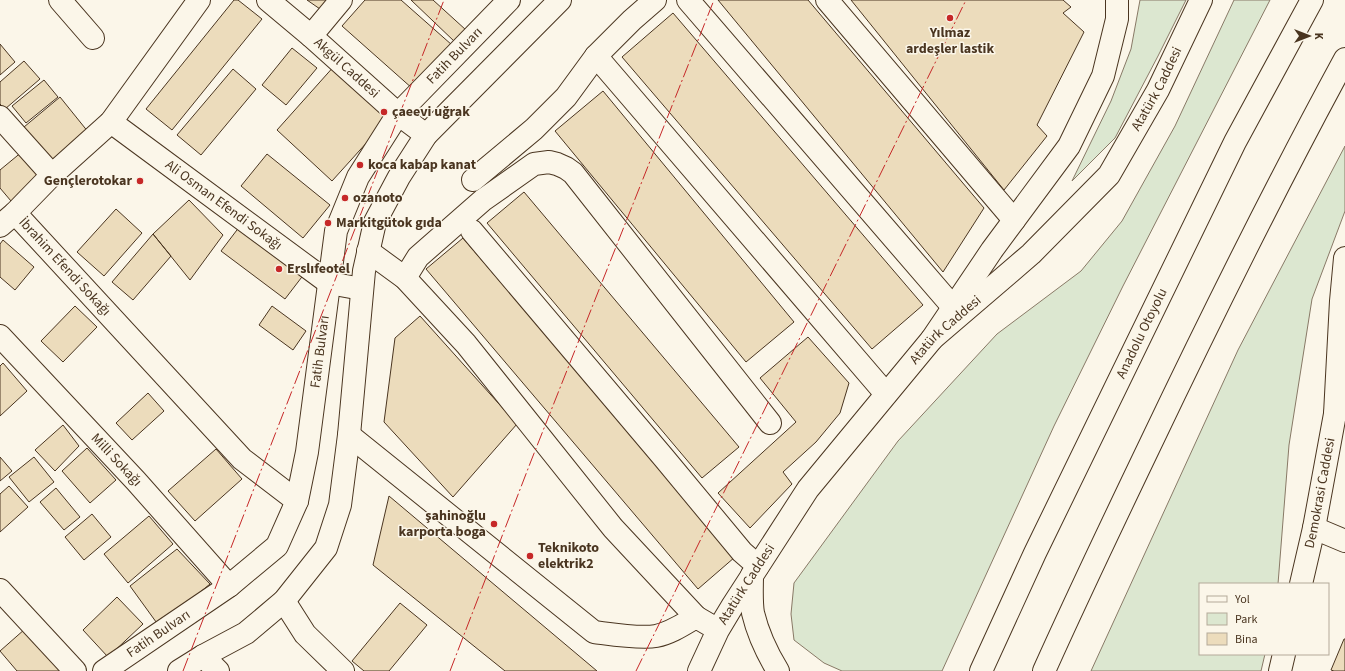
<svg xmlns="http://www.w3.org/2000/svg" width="1345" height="671" viewBox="0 0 1345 671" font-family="'Source Sans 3',sans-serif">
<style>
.green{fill:#dce7d0;stroke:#887966}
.building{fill:#ecdcbc;stroke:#4a3520}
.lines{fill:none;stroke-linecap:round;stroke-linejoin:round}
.minor-casing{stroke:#4a3520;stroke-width:24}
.major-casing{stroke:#4a3520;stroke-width:24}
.highway-casing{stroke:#4a3520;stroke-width:24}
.minor{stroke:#fbf6e9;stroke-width:22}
.major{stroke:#fbf6e9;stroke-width:22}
.highway{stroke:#fbf6e9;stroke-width:22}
.power{stroke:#c62828;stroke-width:1;stroke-dasharray:14 3 2 3;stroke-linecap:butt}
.poi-dot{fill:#c62828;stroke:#fbf6e9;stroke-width:1.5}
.labels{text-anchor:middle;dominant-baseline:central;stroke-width:3;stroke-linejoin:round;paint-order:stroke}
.poi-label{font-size:14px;font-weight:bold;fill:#4a3520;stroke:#fbf6e9;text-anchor:start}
.street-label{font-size:14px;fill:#4a3520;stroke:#fbf6e9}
</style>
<rect width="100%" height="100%" fill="#fbf6e9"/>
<path class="green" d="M1140,0H1186L1158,56L1115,138L1072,181L1111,101L1131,49Z
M1234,0H1270L1123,286L1054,426L942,671H842L824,663L794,640L791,614L794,583L898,441L997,334L1081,271L1122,221L1175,126Z
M1345,146V211L1312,299L1289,445L1278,584H1200V654H1265L1261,671H1091L1238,350Z"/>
<path class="building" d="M234,0H238L262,19L172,130L146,109Z
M307,0H327L320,9Z
M365,0H401L452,45L413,89L342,26Z
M411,0H433L466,30L455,42Z
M718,0H808L984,208L943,272Z
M851,0H1063L1071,7L1063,13L1084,32L1037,125L1047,136L1004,190Z
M673,13L923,305L872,349L622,57Z
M0,44L15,62L0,75Z
M292,48L317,68L286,105L262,85Z
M24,61L40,79L5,109L0,104V82Z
M336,64L388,119L332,181L277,130Z
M233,69L256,89L201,155L177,135Z
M44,80L58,97L26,123L12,106Z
M603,91L794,322L746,362L555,131Z
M60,97L89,133L52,162L24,127Z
M23,151L43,174L11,201L0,188V170Z
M267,154L330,205L303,238L241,186Z
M524,192L739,447L702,478L487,223Z
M189,200L223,235L190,280L153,234Z
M116,209L142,233L104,276L77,252Z
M243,222L308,269L285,299L221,251Z
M153,234L171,256L133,300L112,282Z
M463,238L735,557L698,589L426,269Z
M3,240L34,267L15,290L0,277V244Z
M75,306L97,327L63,362L41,341Z
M272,306L306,331L293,350L259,325Z
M420,316L517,424L453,497L384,422L395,338Z
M808,337L849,383L840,413L816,442L783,472L792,484L750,528L718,493L796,422L760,378Z
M3,363L27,391L0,416V366Z
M148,393L164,411L132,440L116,423Z
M63,425L79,446L55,471L35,450Z
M87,448L116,480L90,503L62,471Z
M216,449L242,479L195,521L168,491Z
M0,457L12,471L0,481Z
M34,457L54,482L29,502L9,477Z
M9,486L28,507L0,532V494Z
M56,488L80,517L64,530L40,502Z
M389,496L597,671H505L373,565Z
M92,514L111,537L84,560L65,537Z
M149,516L173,544L128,583L104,554Z
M177,549L210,584L159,626L130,586Z
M117,597L143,624L108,657L83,630Z
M400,603L427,625L389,671H364L352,661Z
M25,629L63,671H17L0,651Z
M1344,639H1345V671H1334L1331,670Z"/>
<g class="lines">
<g class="minor-casing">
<g id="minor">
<path d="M60,0L93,38"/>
<path id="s1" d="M199,0L111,122L52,175L15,213L242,459L297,501"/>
<path id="s2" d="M268,0L311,36L398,114L426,135"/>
<path d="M688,0L953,307"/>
<path d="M827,0L1014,220"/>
<path d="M311,36L341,0"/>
<path d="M596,56L886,394"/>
<path d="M0,117L52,175"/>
<path id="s3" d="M111,122L329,283L362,289"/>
<path d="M473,180L534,129L566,97L596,56L632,20L655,0"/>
<path d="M0,226L15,213"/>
<path d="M472,231L664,458L742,552L758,566"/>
<path d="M368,251L405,278L466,344L613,528L696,617"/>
<path d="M405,278L418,257L483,200L534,164L549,162L557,164L566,168L573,173L770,423"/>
<path id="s4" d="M0,336L136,481L229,586"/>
<path d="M349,435L594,632C610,634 640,639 656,636C671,633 684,624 696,617L708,624"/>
<path d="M1314,528L1345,541"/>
<path d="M752,575C752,588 751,601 753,613C758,634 767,653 778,671"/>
<path id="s5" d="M1301,584L1314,528L1335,414L1341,301L1345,258"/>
<path d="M0,590L75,671"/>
<path d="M284,601L305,634L343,671"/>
<path d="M203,656L218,671"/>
<path id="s6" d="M699,671L718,630L733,605L808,489L932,339L1031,254L1109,175L1158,90L1201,0"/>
<path d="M1280,671L1284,654"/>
</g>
</g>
<g class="major-casing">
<g id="major">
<path d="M932,339L992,250L1069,146L1103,76L1117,19V0"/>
<path d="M1335,414L1345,384"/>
<path id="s7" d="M104,671L229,586L277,546L297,501L307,452L336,231L358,177L398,114L509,0"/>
<path d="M179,671L203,656L246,633L284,601L326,548L340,505L349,435L364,271L375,222L399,177L426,135L560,0"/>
</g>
</g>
<g class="highway-casing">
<g id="highway">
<path id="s8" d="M981,671L1035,553L1235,142L1312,0"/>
<path d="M1044,671C1078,595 1114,520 1150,445C1212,315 1276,186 1345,59"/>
</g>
</g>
<use href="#minor" class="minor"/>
<use href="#major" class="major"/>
<use href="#highway" class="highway"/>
<path class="power" d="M183,671L444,0
M450,671L531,461L714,0
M636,671L966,0"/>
</g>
<g class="poi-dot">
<circle cx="950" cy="18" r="4"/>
<circle cx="384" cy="112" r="4"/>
<circle cx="360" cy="165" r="4"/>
<circle cx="140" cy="181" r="4"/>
<circle cx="345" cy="198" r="4"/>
<circle cx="328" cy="223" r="4"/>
<circle cx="279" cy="269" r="4"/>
<circle cx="494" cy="524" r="4"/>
<circle cx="530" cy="556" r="4"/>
</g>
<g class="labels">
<g class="poi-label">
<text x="950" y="33" text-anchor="middle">Yılmaz<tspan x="950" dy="16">ardeşler lastik</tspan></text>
<text x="392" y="112">çaeevi uğrak</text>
<text x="368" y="165">koca kabap kanat</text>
<text x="132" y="181" text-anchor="end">Gençlerotokar</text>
<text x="353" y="198">ozanoto</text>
<text x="336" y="223">Markitgütok gıda</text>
<text x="287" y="269">Erslıfeotel</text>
<text x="486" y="516" text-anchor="end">şahinoğlu<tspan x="486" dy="16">karporta boga</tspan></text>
<text x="538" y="548">Teknikoto<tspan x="538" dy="16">elektrik2</tspan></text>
</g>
<g class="street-label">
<text stroke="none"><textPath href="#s7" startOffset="750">Fatih Bulvarı</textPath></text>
<text stroke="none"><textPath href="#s2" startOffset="104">Akgül Caddesi</textPath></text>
<text stroke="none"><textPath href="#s6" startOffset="747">Atatürk Caddesi</textPath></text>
<text stroke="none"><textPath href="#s3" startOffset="140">Ali Osman Efendi Sokağı</textPath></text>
<text stroke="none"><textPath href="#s1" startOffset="356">İbrahim Efendi Sokağı</textPath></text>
<text stroke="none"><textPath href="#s6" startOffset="423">Atatürk Caddesi</textPath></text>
<text stroke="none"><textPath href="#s8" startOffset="374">Anadolu Otoyolu</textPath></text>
<text stroke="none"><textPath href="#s7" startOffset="414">Fatih Bulvarı</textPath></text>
<text stroke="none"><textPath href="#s4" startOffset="170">Milli Sokağı</textPath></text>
<text stroke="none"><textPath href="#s5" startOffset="93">Demokrasi Caddesi</textPath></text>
<text stroke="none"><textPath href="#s6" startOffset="99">Atatürk Caddesi</textPath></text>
<text stroke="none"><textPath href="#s7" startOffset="66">Fatih Bulvarı</textPath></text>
</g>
</g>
<rect x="1199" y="583" width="130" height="72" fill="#fbf6e9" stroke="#b4a999"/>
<rect x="1207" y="596" width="20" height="6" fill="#fbf6e9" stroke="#b4a999"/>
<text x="1235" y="603" font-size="12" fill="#4a3520">Yol</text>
<rect x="1207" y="613" width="20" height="12" fill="#dce7d0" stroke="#b4a999"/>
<text x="1235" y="623" font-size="12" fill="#4a3520">Park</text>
<rect x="1207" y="633" width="20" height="12" fill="#ecdcbc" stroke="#b4a999"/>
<text x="1235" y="643" font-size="12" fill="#4a3520">Bina</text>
<g transform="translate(1309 36) rotate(90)" stroke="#fbf6e9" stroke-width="3" paint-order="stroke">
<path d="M0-3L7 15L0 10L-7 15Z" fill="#4a3520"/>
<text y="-6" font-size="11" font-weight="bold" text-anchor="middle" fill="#4a3520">K</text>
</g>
</svg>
